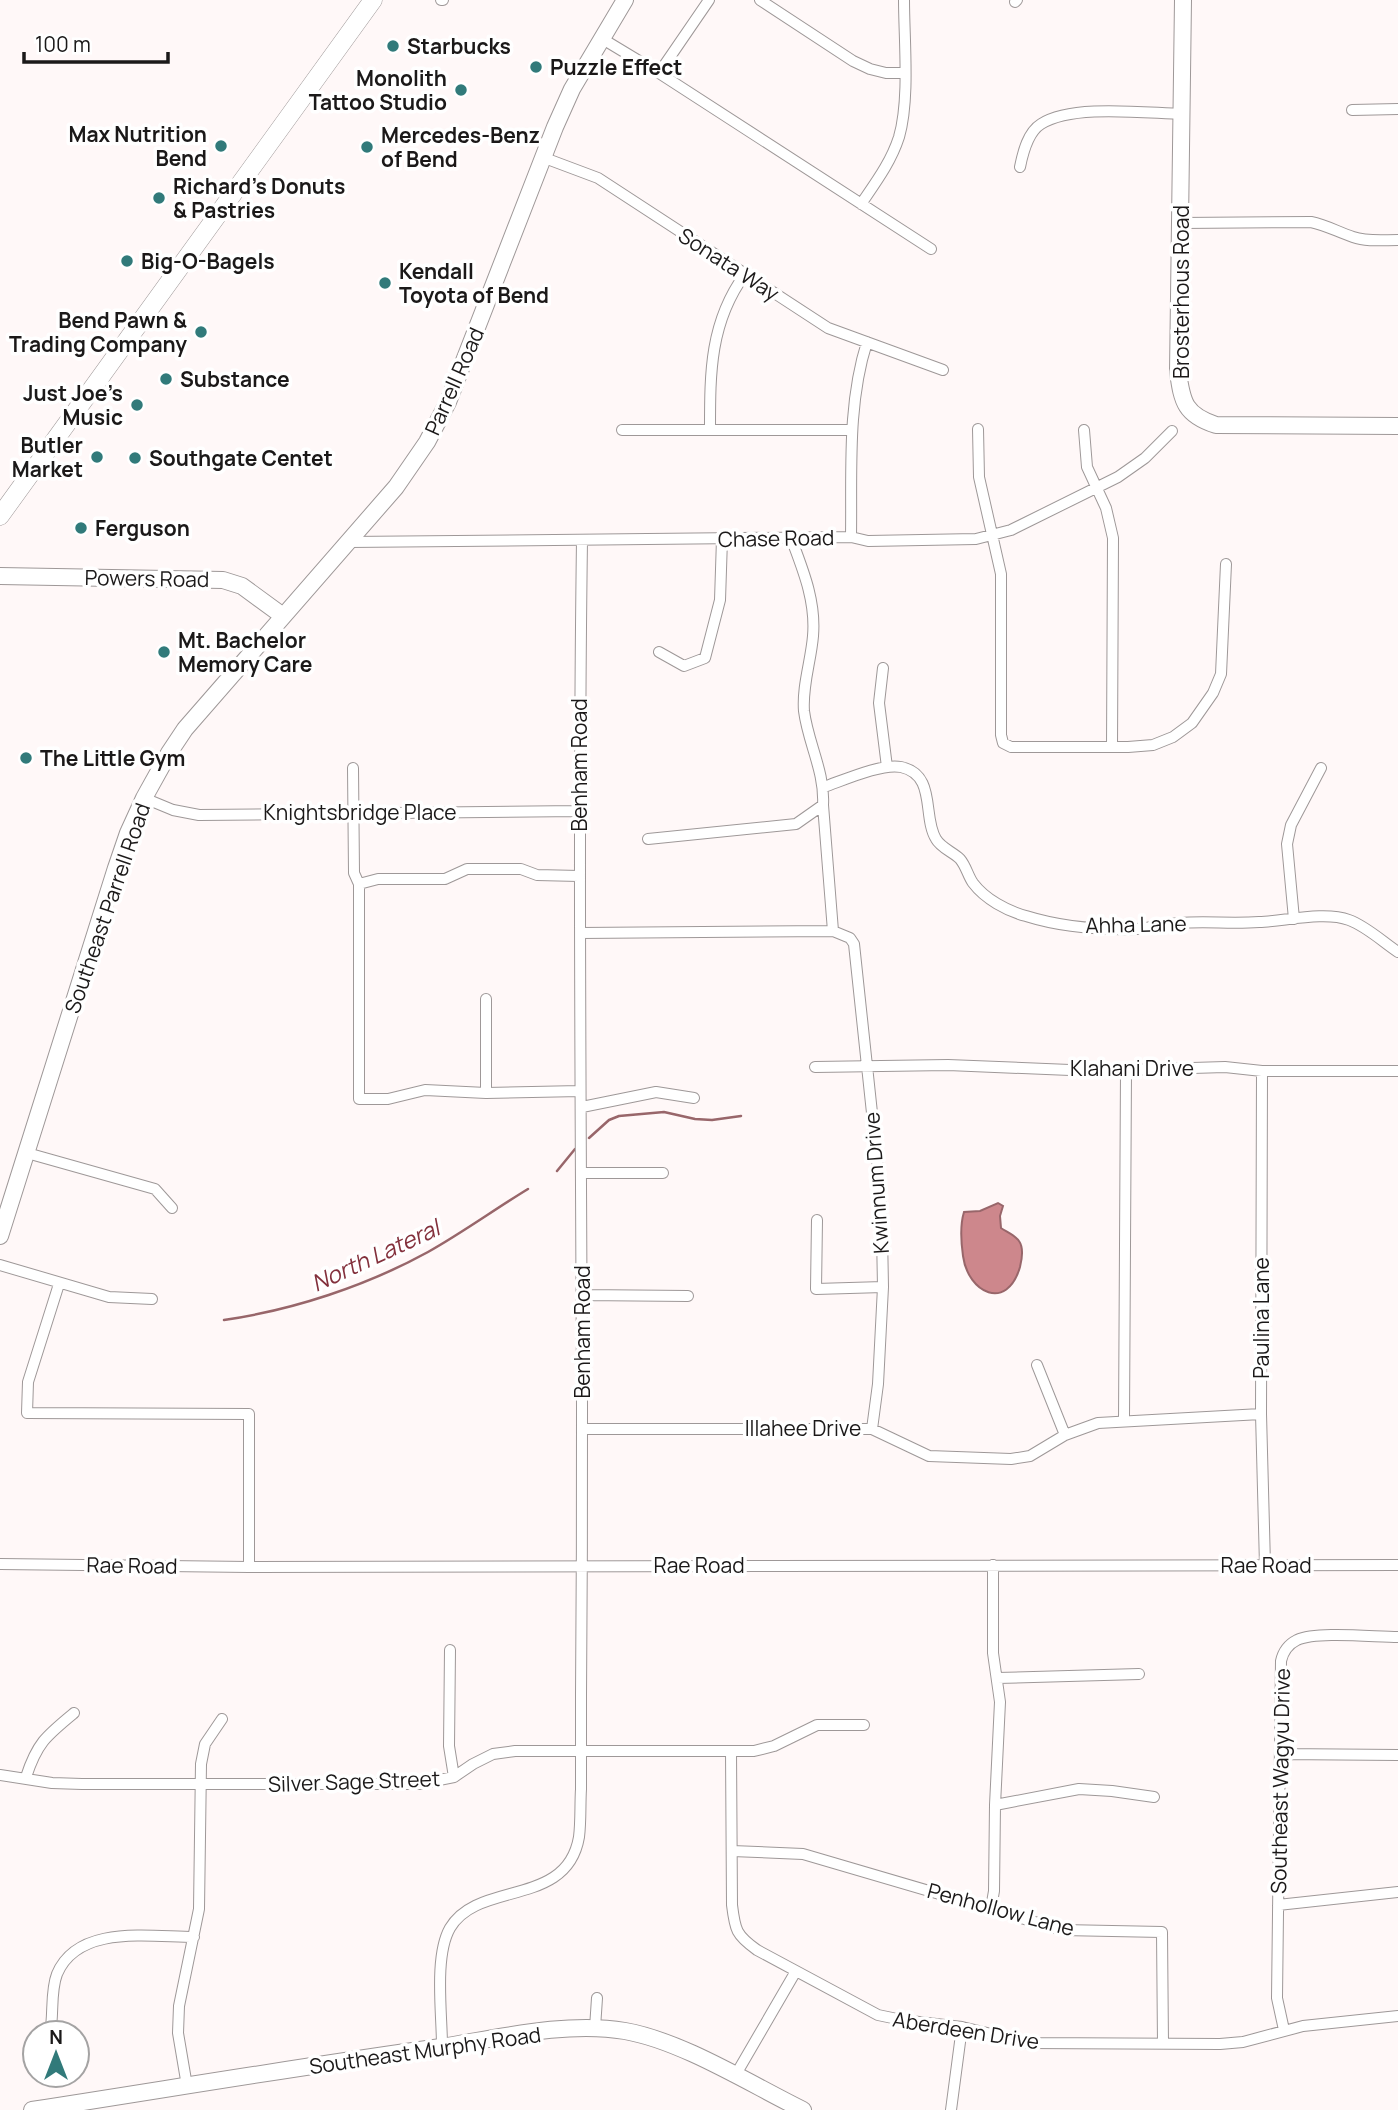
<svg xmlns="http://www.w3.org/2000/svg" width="1398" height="2110" viewBox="0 0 1398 2110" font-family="Manrope,sans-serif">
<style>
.water{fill:#cd878c;stroke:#98666a;stroke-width:2}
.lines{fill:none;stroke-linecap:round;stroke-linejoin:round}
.stream{stroke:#98666a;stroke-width:2.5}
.street-casing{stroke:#9e9898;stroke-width:12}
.secondary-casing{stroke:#9e9898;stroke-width:18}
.primary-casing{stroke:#9e9898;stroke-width:19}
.street{stroke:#fff;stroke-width:10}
.secondary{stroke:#fff;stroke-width:16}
.primary{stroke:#fff;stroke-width:18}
.poi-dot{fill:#317a7a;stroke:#fff;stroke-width:2.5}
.labels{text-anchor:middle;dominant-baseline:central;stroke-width:7;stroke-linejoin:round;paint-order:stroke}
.poi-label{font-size:21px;font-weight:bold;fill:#1b1919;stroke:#fff;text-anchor:start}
.street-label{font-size:21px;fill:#1b1919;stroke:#fff}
.water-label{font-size:23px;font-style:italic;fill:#83303c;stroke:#fff}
</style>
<rect width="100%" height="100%" fill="#fff8f8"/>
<path class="water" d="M998,1203L1003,1206L1000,1216L1001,1228C1007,1232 1015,1235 1019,1241C1024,1248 1022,1259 1020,1267C1007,1312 968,1293 963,1256C961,1242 960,1225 964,1212L980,1211Z"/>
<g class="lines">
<path class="stream" d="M589,1138L609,1120L619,1116L664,1112L695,1119L712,1120L741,1116
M557,1171L575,1149
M224,1320C293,1310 366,1286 428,1252C462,1233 495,1209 528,1189"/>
<g class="street-casing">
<path id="street" d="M441,0H443
M760,0L853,61L870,69L886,73H904
M1015,2L1017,0
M601,38L659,73L931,249
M659,73L709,0
M1352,110L1398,109
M542,157L598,178L828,328L943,370
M1020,167C1023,152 1028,132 1041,124C1072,104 1144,113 1182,114
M861,204C876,182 891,162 899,137C910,99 904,40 904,0
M1181,223L1311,222C1326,225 1338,232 1353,237C1367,242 1383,240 1398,240
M710,429C710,372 710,322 745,274
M978,429L979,477L1001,574V735L1003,743L1011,747H1128L1153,745L1173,737L1192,723L1213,693L1221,674L1226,564
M622,430H852
M1084,430L1087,467L1106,508L1113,538L1112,747
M851,537C852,472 847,405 867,342
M791,538C803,570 816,601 813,636C811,661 802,686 804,711C808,743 825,772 823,805L833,931
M349,542L851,537L868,541L976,539L1011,530L1118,477L1145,458L1172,431
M659,652L684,666L705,658L720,600L722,539
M883,668L879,703L887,767
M353,768L354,873L359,884V1099H388L425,1090L486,1093L580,1091
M824,787C844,780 882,763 901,767C937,775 922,816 936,839C941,848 953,852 960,859C966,866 968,876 973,883C985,899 1007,911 1026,916C1061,927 1100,930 1137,929C1151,928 1165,924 1179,923C1206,921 1232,924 1259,922C1285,921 1325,911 1349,920C1366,926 1383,942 1398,952
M144,798L173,810L199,815L579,811
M648,839L796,824L823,805
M359,884L378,879H445L467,869H521L537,875L579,876
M1294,919L1287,844L1291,825L1321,768
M580,933L833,931L850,938L854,944L880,1188L882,1234L883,1287L878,1384L872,1429
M486,999V1093
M815,1067L948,1065L1094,1071L1225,1067L1262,1071H1398
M1262,1071L1261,1414L1265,1565
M582,1107L656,1092L694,1098
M27,1153L155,1189L172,1208
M582,1173H663
M817,1220L816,1289L883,1287
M0,1265L109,1297L152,1299
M59,1284L28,1382L27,1413L249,1414V1567
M582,1295L688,1296
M1037,1365L1065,1435
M1124,1420L1126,1071
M582,1429H872L929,1456L1011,1459L1030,1456L1065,1435L1098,1423L1261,1414
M0,1564L249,1567L1398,1565
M450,1650L449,1746L454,1777
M997,1678L1139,1674
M731,1751L732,1905C735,1930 736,1935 757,1950L878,2015L902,2020L962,2027L1029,2043L1220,2044L1243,2042L1303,2026L1398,2016
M1280,1754L1398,1755
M0,1775L52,1783L82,1784H419L454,1777L473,1764L493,1754L515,1751H754L774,1746L817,1725H864
M26,1777C37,1743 46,1736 74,1713
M995,1805L1079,1789L1112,1791L1154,1797
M732,1851L803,1854L1062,1930L1162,1932L1163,2044
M1278,1905L1398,1892
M991,1908L994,1891L995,1805L1000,1702L993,1653V1565
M595,2028L597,1998
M1284,2030L1277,1998L1281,1661C1283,1652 1287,1645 1297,1640C1317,1631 1374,1637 1398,1637
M50,2033C54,2015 50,1992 57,1974C78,1924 150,1937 194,1937
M442,2046C442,2014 434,1956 450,1928C478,1880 567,1908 579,1837C581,1821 580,1805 581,1789C581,1757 581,1725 581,1694C582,1598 582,1503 582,1407C581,1118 578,829 582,540
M735,2076L796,1971
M187,2086L178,2033L179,2006L199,1909L201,1764L205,1744L222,1719
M951,2110L962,2027"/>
</g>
<g class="secondary-casing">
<path id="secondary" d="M1183,0L1178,372C1182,402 1185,415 1216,425L1398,426
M0,576L223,580L242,586L283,616
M0,1236L116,868L128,833L144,798L169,753L185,729L396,487L427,442L448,402L555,127L572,89L625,0
M32,2110C168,2089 304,2066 441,2047C498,2038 567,2021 625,2031C682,2041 750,2084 803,2110"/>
</g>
<g class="primary-casing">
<path id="primary" d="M0,516L373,0"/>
</g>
<use href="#street" class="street"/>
<use href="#secondary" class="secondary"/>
<use href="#primary" class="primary"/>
</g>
<g class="poi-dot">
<circle cx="393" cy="46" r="7"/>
<circle cx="536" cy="67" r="7"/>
<circle cx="461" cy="90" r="7"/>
<circle cx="221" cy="146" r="7"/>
<circle cx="367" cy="147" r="7"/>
<circle cx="159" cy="198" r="7"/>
<circle cx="127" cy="261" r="7"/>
<circle cx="385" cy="283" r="7"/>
<circle cx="201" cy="332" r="7"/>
<circle cx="166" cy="379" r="7"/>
<circle cx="137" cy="405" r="7"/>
<circle cx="97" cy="457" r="7"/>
<circle cx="135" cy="458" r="7"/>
<circle cx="81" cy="528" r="7"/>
<circle cx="164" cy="652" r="7"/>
<circle cx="26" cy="758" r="7"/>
</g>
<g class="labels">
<g class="poi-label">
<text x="407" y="46">Starbucks</text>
<text x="550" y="67">Puzzle Effect</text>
<text x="447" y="78" text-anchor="end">Monolith<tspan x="447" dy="24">Tattoo Studio</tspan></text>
<text x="207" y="134" text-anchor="end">Max Nutrition<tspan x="207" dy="24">Bend</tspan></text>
<text x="381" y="135">Mercedes-Benz<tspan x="381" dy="24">of Bend</tspan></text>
<text x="173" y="186">Richard’s Donuts<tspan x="173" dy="24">&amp; Pastries</tspan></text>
<text x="141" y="261">Big-O-Bagels</text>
<text x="399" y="271">Kendall<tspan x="399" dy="24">Toyota of Bend</tspan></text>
<text x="187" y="320" text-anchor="end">Bend Pawn &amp;<tspan x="187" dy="24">Trading Company</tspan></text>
<text x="180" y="379">Substance</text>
<text x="123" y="393" text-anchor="end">Just Joe’s<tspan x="123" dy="24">Music</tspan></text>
<text x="83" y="445" text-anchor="end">Butler<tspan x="83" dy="24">Market</tspan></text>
<text x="149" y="458">Southgate Centet</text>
<text x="95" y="528">Ferguson</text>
<text x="178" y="640">Mt. Bachelor<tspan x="178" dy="24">Memory Care</tspan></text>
<text x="40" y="758">The Little Gym</text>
</g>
<g class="street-label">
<text transform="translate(729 264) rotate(33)">Sonata Way</text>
<text transform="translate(1181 292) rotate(-90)">Brosterhous Road</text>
<text transform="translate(454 381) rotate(-66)">Parrell Road</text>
<text transform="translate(776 538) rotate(-1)">Chase Road</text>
<text transform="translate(147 578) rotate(1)">Powers Road</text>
<text transform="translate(579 765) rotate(-90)">Benham Road</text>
<text x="360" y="812">Knightsbridge Place</text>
<text transform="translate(107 908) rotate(-71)">Southeast Parrell Road</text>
<text transform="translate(1136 924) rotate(-1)">Ahha Lane</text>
<text x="1132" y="1068">Klahani Drive</text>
<text transform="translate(876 1183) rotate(-94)">Kwinnum Drive</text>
<text transform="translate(1261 1318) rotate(-90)">Paulina Lane</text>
<text transform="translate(582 1332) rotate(-90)">Benham Road</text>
<text x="803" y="1428">Illahee Drive</text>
<text transform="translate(132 1565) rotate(1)">Rae Road</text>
<text x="699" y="1565">Rae Road</text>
<text x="1266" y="1565">Rae Road</text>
<text transform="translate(354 1781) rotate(-2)">Silver Sage Street</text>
<text transform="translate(1280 1781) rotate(-89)">Southeast Wagyu Drive</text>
<text transform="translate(1001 1909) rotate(15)">Penhollow Lane</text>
<text transform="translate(966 2030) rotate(9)">Aberdeen Drive</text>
<text transform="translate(425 2050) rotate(-8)">Southeast Murphy Road</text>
</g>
<g class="water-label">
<text transform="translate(375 1255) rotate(-25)">North Lateral</text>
</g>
</g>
<g transform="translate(56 2054)"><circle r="33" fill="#ffffff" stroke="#a4a3a3" stroke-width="2"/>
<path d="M0-5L12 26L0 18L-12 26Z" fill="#317a7a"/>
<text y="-10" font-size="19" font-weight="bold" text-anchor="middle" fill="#1b1919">N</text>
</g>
<path d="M24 52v10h144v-10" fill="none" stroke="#1b1919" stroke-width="3.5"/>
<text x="35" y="52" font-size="21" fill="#1b1919" stroke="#ffffff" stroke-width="5" paint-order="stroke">100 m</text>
</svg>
